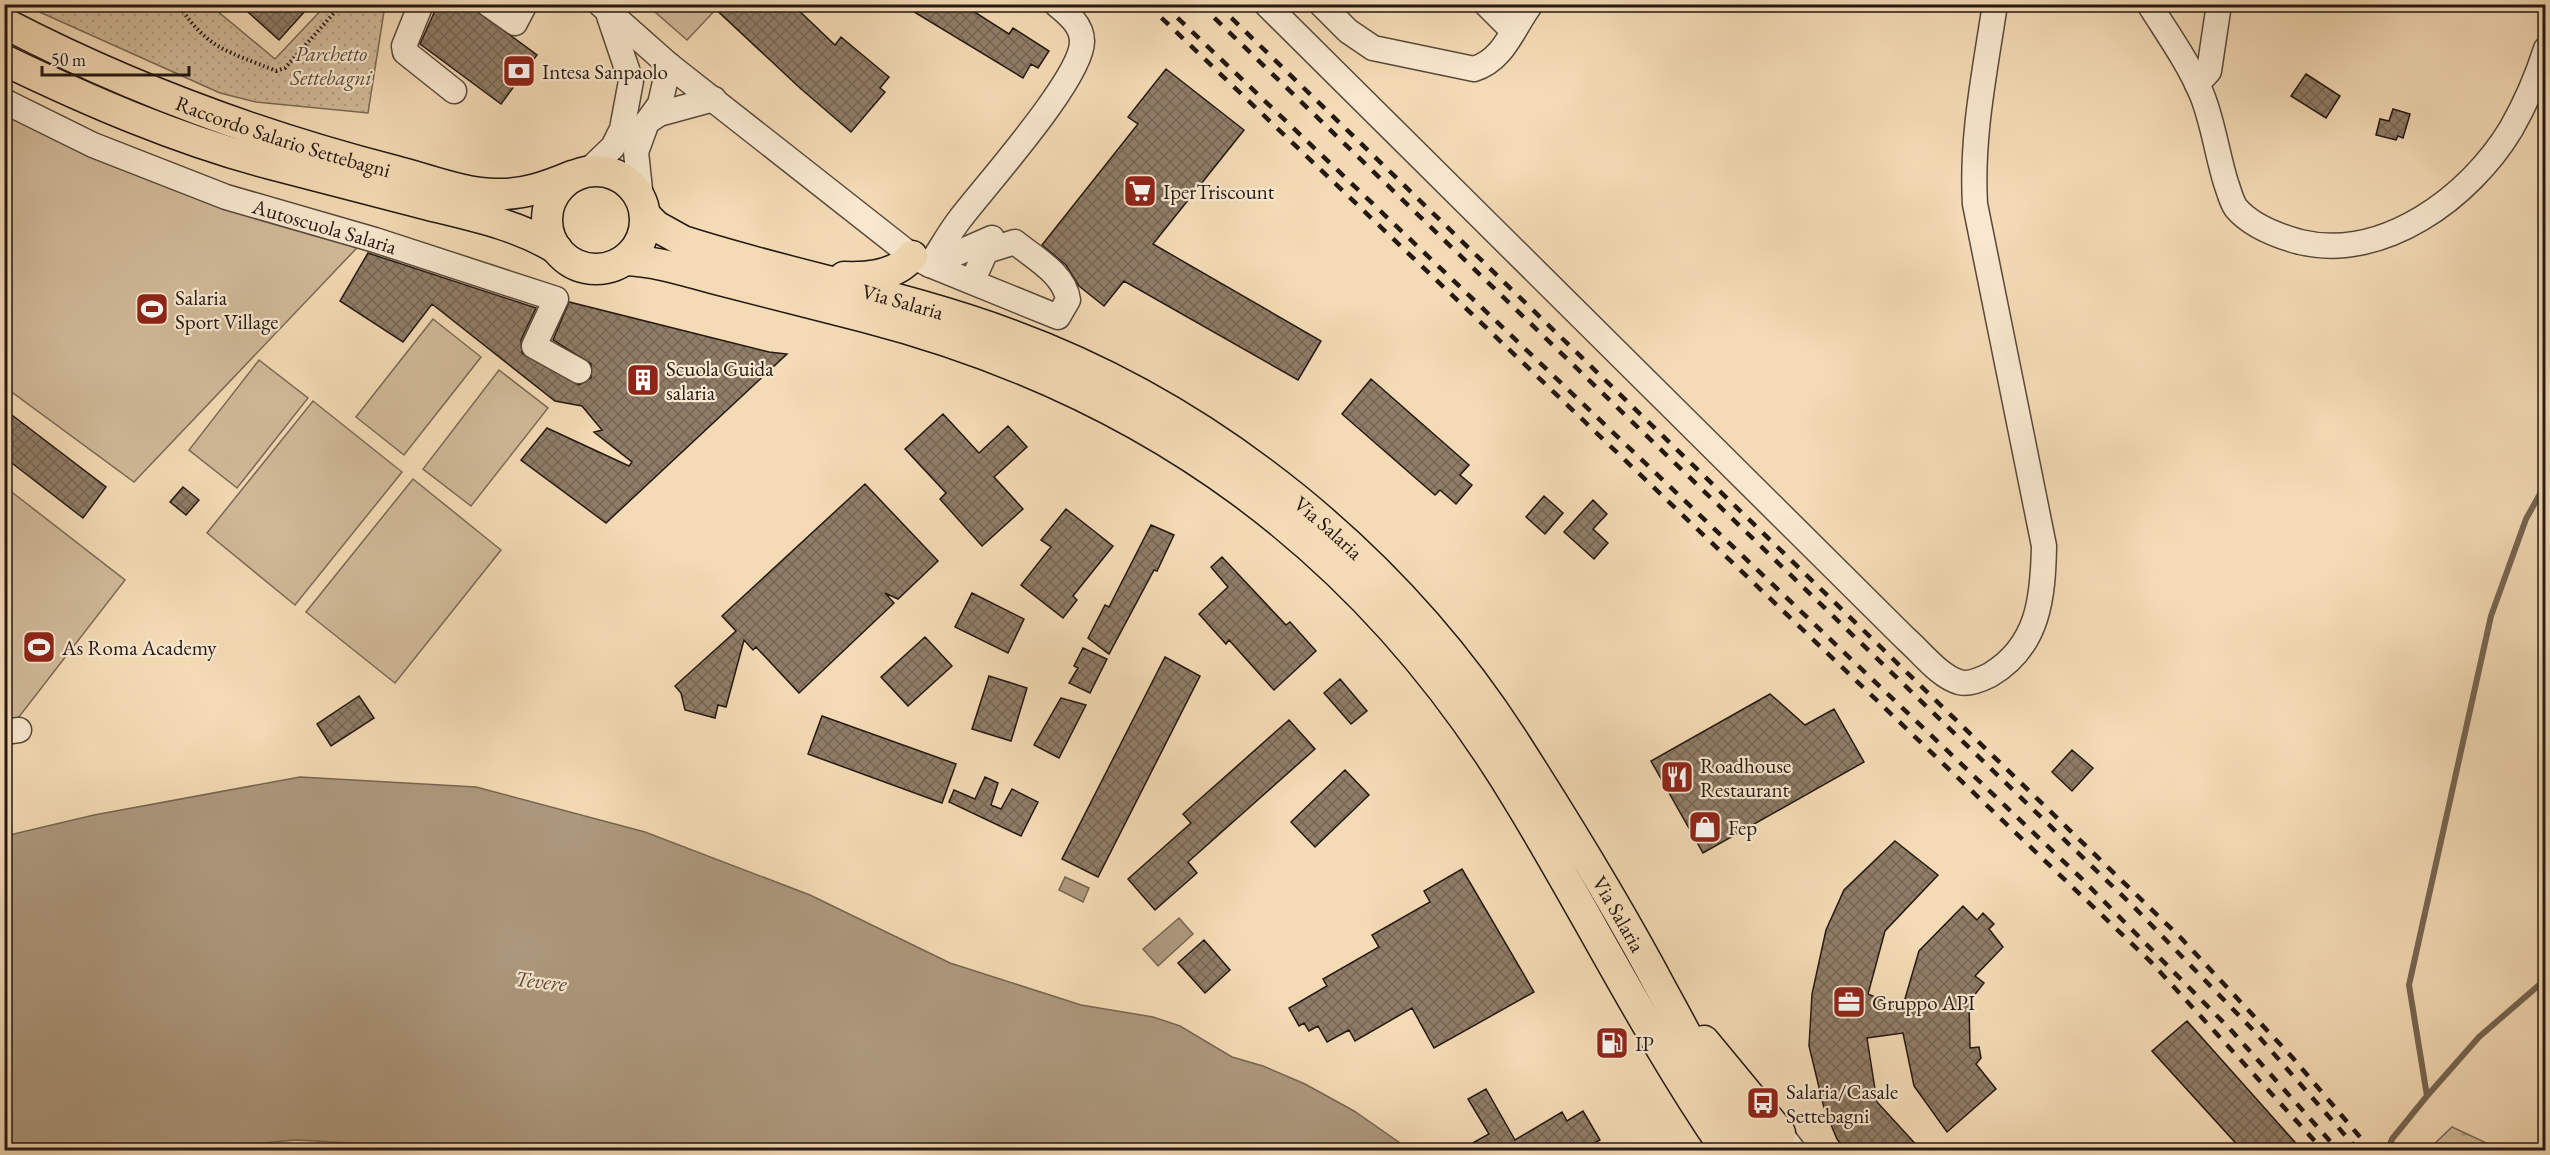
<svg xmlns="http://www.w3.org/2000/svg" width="2550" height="1155" viewBox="0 0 2550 1155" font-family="'EB Garamond',serif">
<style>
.green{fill:url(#green-dots);stroke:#7a6956;stroke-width:1.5}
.forest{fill:url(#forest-firs);stroke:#7a6956;stroke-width:1.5}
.pitch{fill:#d1ba99;stroke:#7a6956;stroke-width:1.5}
.water{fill:#ad997e;stroke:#766553;stroke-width:1.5}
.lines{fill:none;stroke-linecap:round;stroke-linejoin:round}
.stream{stroke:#766553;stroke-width:6}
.building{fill:url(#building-cross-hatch);stroke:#241813;stroke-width:1.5}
.minor-casing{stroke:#58493c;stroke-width:27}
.major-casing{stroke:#241813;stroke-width:33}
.path{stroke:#241813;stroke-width:4;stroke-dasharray:1.5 3;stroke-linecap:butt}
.minor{stroke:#f8e8cf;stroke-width:24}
.major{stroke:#f4dbb5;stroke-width:30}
.rail{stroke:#241813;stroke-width:4.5;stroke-dasharray:10 10;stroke-linecap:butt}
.labels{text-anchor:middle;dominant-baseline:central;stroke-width:4.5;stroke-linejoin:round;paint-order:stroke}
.park-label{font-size:21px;font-style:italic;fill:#58493b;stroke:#f8e8cf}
.poi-label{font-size:21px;fill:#241813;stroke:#f8e8cf;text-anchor:start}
.street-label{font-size:21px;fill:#241813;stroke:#f8e8cf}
.water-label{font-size:22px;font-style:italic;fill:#5b4c3e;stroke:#f8e8cf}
</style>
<defs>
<pattern id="green-dots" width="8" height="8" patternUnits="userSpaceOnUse" patternTransform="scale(1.5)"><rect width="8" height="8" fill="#d1ba99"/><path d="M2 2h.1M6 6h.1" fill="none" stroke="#b39f83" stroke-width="1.8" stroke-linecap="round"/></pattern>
<pattern id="forest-firs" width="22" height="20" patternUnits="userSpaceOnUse" patternTransform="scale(1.5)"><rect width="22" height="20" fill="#d1ba99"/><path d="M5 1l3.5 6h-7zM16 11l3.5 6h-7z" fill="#b39f83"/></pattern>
<pattern id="building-cross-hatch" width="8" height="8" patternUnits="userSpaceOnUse" patternTransform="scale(1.5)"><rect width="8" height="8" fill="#907d67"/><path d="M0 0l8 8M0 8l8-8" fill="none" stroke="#756554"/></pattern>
</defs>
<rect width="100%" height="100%" fill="#f4dbb5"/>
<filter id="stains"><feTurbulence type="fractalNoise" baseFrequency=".00333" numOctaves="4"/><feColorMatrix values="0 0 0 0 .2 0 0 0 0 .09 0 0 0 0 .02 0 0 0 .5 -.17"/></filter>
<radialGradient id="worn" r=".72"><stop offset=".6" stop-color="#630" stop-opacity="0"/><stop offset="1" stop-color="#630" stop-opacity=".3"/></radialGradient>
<path class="green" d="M24,5H210L275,59L326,5H385L368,113L256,102L220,93Z"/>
<path class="forest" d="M2452,1127L2493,1146L2496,1150H2428Z"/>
<path class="pitch" d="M647,5H720L687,40Z
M4,101L239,196L373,231L134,482L5,387Z
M433,319L481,357L404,455L356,417Z
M259,360L308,398L237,488L189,450Z
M499,370L548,408L471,506L423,469Z
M313,401L402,472L295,605L207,533Z
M413,479L501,550L395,683L306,612Z
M4,486L125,580L15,722L4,714Z"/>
<path class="water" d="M300,777L476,787L645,832L810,895L950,963L1081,1005L1153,1017L1180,1026L1232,1057L1263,1066L1305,1084L1354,1111L1410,1150H481L296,1140L187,1150H5V836L94,815Z
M1065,877L1089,888L1083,902L1059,890Z
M1179,918L1193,934L1158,966L1143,949Z"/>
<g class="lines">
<path class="stream" d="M2427,1096L2409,985L2491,616L2526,519L2546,483
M2388,1150L2392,1139L2427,1096L2479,1037L2546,979"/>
</g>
<path class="building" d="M239,4H297L305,11L279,40Z
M438,4H468L537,55L501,104L420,44Z
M710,4H792L835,45L841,37L889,77L880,88L885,92L851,132L800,88Z
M901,4H962L1009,34L1013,28L1049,51L1038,68L1031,64L1023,78Z
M1166,69L1244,130L1153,244L1321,341L1298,380L1124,281L1104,306L1079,286L1066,265L1042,245L1138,124L1128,117Z
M2306,74L2340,96L2326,118L2291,96Z
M2393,109L2410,114L2403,138L2398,136L2396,140L2376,135L2380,119L2389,121Z
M368,253L536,308L521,340L522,353L579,385L591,378V364L553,340L569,302L769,352L787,354L606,523L521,460L547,428L629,466L632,462L594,432L602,430L582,406L555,401L432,304L403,342L340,301Z
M1371,379L1469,465L1460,475L1472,485L1456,504L1440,490L1435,495L1342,414Z
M4,409L106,487L83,518L4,457Z
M943,414L979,453L1008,426L1027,447L994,477L1023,509L982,546L940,499L946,493L905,449Z
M865,484L938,561L898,599L885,593L894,603L799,693L756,647L753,650L744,640L726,707L718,705L715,718L685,710L681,693L675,686L736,631L722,616Z
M183,487L199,500L186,515L170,502Z
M1544,496L1563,513L1545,534L1526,517Z
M1593,500L1607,514L1593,529L1608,543L1594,559L1564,532Z
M1066,509L1113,546L1073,596L1077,600L1063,618L1021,585L1051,547L1041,540Z
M1151,525L1174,535L1157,571L1154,570L1109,654L1088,638L1105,605L1109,607Z
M1222,557L1286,625L1290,622L1316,651L1274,690L1229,640L1226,644L1199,614L1228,587L1211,567Z
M972,593L1024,619L1008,653L955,627Z
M925,637L952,666L908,706L881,677Z
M1083,648L1107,659L1090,693L1069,683L1078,668L1074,666Z
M1165,657L1200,676L1098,877L1062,859Z
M989,676L1027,688L1011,741L972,729Z
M1340,679L1367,711L1351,724L1324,693Z
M1770,694L1805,725L1834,709L1864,762L1703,853L1651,761Z
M359,696L374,718L331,746L317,724Z
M1061,698L1086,705L1059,758L1034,745Z
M822,716L956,764L942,803L808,754Z
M1289,720L1315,749L1188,862L1197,873L1155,910L1128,879L1191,823L1183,814Z
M2072,750L2093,768L2072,791L2052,772Z
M1345,770L1369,795L1315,847L1291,822Z
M985,777L998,783L991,805L1001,809L1012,789L1038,802L1021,836L949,802L954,790L975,799Z
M1895,841L1938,875L1885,931L1868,994L1902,1009L1919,951L1963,906L1977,920L1983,913L1994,924L1989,929L2003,947L1975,976L1984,983L1969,1002L1970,1048L1979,1047L1981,1058L1976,1064L1996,1089L1947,1132L1914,1086L1903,1033L1867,1038L1877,1102L1921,1150H1846L1837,1139L1824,1108L1809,1046L1812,994L1826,930L1844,890Z
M1462,869L1534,992L1434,1048L1412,1008L1355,1041L1349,1030L1327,1042L1318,1026L1309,1031L1304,1023L1299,1026L1289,1008L1327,986L1323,979L1379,947L1372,935L1430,902L1424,891Z
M1204,940L1230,970L1205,993L1178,963Z
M2187,1021L2302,1150H2242L2152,1051Z
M1486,1089L1515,1140L1562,1112L1567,1121L1583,1111L1600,1140L1583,1150H1460L1489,1134L1468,1099Z"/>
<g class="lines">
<g class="minor-casing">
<g id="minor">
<path d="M421,4L404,46L405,52L454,91"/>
<path d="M488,4L515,23L525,4"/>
<path d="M600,4L669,65L912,256L930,265L1058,317L1068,300C1065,274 1033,257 1015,242L986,251L972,282"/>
<path d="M1266,4L1906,639C1922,653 1939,676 1959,682C1968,685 1982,679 1990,675C2039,646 2043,597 2044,546L1975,204C1971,137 1985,71 1995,4"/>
<path d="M1321,4L1348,31L1373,48L1474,69C1504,60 1513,28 1531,4"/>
<path d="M1486,4L1513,31"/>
<path d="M2149,4C2167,33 2189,63 2202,95C2213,122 2217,154 2226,183C2229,191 2231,201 2236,208C2251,226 2278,236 2300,242C2383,262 2470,197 2511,129C2526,103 2537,77 2546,49"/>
<path d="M2197,84L2209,71L2219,4"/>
<path id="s1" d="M4,101L93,145L226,197L375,240L556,299L534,346L579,371"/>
<path d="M647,122L659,114L714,99"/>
<path d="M588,171L613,147L622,129L631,81L609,16"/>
<path d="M641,199L636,152L647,122L660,104L669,65"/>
<path d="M930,265C940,250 949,233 960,219C985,186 1083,77 1082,41C1082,25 1067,13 1056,4"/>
<path d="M930,265L992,238"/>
<path d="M4,732L19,730"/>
<path d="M1780,1133L1793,1150"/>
</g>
</g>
<g class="major-casing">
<g id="major">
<path id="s2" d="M4,23C129,88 259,136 395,171C427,179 464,194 497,194C523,195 548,186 572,176"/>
<path d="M4,60C89,101 179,140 271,164C324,178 377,192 429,205C474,216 518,225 557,249"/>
<circle cx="596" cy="220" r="49"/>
<path id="s3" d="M646,216L656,226L683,241C791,276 904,295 1011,335C1215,410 1398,560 1515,743C1567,824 1618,907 1663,992C1693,1046 1719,1101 1758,1150"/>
<path d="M625,260C657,261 689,272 720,280C768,292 817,305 865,317C1150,391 1368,549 1520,803C1590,918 1650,1040 1726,1150"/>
<path d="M844,277C868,278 896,276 912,256"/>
<path d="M1704,1041L1780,1133"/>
</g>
</g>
<path class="path" d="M140,4L152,8L166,4
M178,4C208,50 228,51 276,71L285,68L342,4"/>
<use href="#minor" class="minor"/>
<use href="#major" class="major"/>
<path class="rail" d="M1147,4L2151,962L2323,1150
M1163,4L2081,878L2231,1030L2338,1150
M1200,4L2134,907L2253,1030L2358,1150
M1217,4L2181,938L2292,1057L2371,1150"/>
</g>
<defs>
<g id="bank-square" transform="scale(1.725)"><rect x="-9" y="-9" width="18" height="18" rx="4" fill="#8f2418" stroke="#f8e8cf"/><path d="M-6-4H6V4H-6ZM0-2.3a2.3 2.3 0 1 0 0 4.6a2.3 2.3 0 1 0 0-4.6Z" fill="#fff"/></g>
<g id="supermarket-square" transform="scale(1.725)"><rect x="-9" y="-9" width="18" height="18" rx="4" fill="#8f2418" stroke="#f8e8cf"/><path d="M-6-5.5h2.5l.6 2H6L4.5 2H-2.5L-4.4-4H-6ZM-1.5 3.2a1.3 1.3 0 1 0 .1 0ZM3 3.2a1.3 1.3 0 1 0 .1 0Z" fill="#fff"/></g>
<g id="stadium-square" transform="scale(1.725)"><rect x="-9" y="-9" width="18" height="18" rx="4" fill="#8f2418" stroke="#f8e8cf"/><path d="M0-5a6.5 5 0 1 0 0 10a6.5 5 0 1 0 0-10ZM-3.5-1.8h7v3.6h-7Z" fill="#fff"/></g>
<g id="building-square" transform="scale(1.725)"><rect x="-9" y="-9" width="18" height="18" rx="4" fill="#8f2418" stroke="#f8e8cf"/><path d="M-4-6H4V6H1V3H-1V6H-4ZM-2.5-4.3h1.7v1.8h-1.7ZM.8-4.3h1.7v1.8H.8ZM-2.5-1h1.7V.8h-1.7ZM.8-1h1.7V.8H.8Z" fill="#fff"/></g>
<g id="restaurant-square" transform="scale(1.725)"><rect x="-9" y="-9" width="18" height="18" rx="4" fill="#8f2418" stroke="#f8e8cf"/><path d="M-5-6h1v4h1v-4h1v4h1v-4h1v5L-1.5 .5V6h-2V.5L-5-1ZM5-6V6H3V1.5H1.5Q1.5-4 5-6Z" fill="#fff"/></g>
<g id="shop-square" transform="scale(1.725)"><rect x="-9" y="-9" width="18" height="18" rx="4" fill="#8f2418" stroke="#f8e8cf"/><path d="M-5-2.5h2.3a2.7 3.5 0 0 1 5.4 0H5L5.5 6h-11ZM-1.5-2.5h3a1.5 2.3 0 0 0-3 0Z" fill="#fff"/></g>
<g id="office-square" transform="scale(1.725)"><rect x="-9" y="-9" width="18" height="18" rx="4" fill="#8f2418" stroke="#f8e8cf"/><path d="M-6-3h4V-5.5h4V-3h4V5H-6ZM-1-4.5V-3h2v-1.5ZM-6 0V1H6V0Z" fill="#fff"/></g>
<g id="fuel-square" transform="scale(1.725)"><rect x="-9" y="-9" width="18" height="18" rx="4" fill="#8f2418" stroke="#f8e8cf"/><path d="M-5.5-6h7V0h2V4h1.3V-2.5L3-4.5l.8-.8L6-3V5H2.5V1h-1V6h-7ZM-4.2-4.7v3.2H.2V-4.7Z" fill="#fff"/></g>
<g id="bus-square" transform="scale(1.725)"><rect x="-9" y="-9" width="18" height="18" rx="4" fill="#8f2418" stroke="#f8e8cf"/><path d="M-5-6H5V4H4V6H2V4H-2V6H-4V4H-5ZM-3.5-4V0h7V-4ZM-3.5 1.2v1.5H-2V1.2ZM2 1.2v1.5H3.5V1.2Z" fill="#fff"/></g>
</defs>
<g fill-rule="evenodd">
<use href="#bank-square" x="519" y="71"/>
<use href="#supermarket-square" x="1140" y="191"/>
<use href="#stadium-square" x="152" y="309"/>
<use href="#building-square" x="643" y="380"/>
<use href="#stadium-square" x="39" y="647"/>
<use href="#restaurant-square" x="1677" y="777"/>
<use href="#shop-square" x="1705" y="827"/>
<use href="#office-square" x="1849" y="1002"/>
<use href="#fuel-square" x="1612" y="1043"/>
<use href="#bus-square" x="1763" y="1103"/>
</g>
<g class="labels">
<g class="park-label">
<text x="331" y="53">Parchetto<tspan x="331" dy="24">Settebagni</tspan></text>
</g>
<g class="poi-label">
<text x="542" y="71">Intesa Sanpaolo</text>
<text x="1163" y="191">IperTriscount</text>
<text x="175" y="297">Salaria<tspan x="175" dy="24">Sport Village</tspan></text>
<text x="666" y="368">Scuola Guida<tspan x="666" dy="24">salaria</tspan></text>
<text x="62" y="647">As Roma Academy</text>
<text x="1700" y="765">Roadhouse<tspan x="1700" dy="24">Restaurant</tspan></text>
<text x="1728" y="827">Fep</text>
<text x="1872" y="1002">Gruppo API</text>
<text x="1635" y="1043">IP</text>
<text x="1786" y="1091">Salaria/Casale<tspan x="1786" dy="24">Settebagni</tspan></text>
</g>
<g class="street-label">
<text stroke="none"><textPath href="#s2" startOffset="302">Raccordo Salario Settebagni</textPath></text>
<text stroke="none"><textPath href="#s1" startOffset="345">Autoscuola Salaria</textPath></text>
<text stroke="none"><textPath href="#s3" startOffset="273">Via Salaria</textPath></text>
<text stroke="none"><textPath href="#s3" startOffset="760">Via Salaria</textPath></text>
<text stroke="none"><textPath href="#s3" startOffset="1246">Via Salaria</textPath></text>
</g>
<g class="water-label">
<text transform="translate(541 981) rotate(6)">Tevere</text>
</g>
</g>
<rect width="2550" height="1155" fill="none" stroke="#f4dbb5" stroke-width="24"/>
<rect x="6" y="6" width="2538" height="1143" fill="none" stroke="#241813" stroke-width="3"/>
<rect x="12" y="12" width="2526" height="1131" fill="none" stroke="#241813" stroke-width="1.5"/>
<path d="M42 66v9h147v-9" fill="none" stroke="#241813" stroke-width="3"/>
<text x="51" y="66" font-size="18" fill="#241813" stroke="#f8e8cf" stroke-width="4.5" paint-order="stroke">50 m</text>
<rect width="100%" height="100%" filter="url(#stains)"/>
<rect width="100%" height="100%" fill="url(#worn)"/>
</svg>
